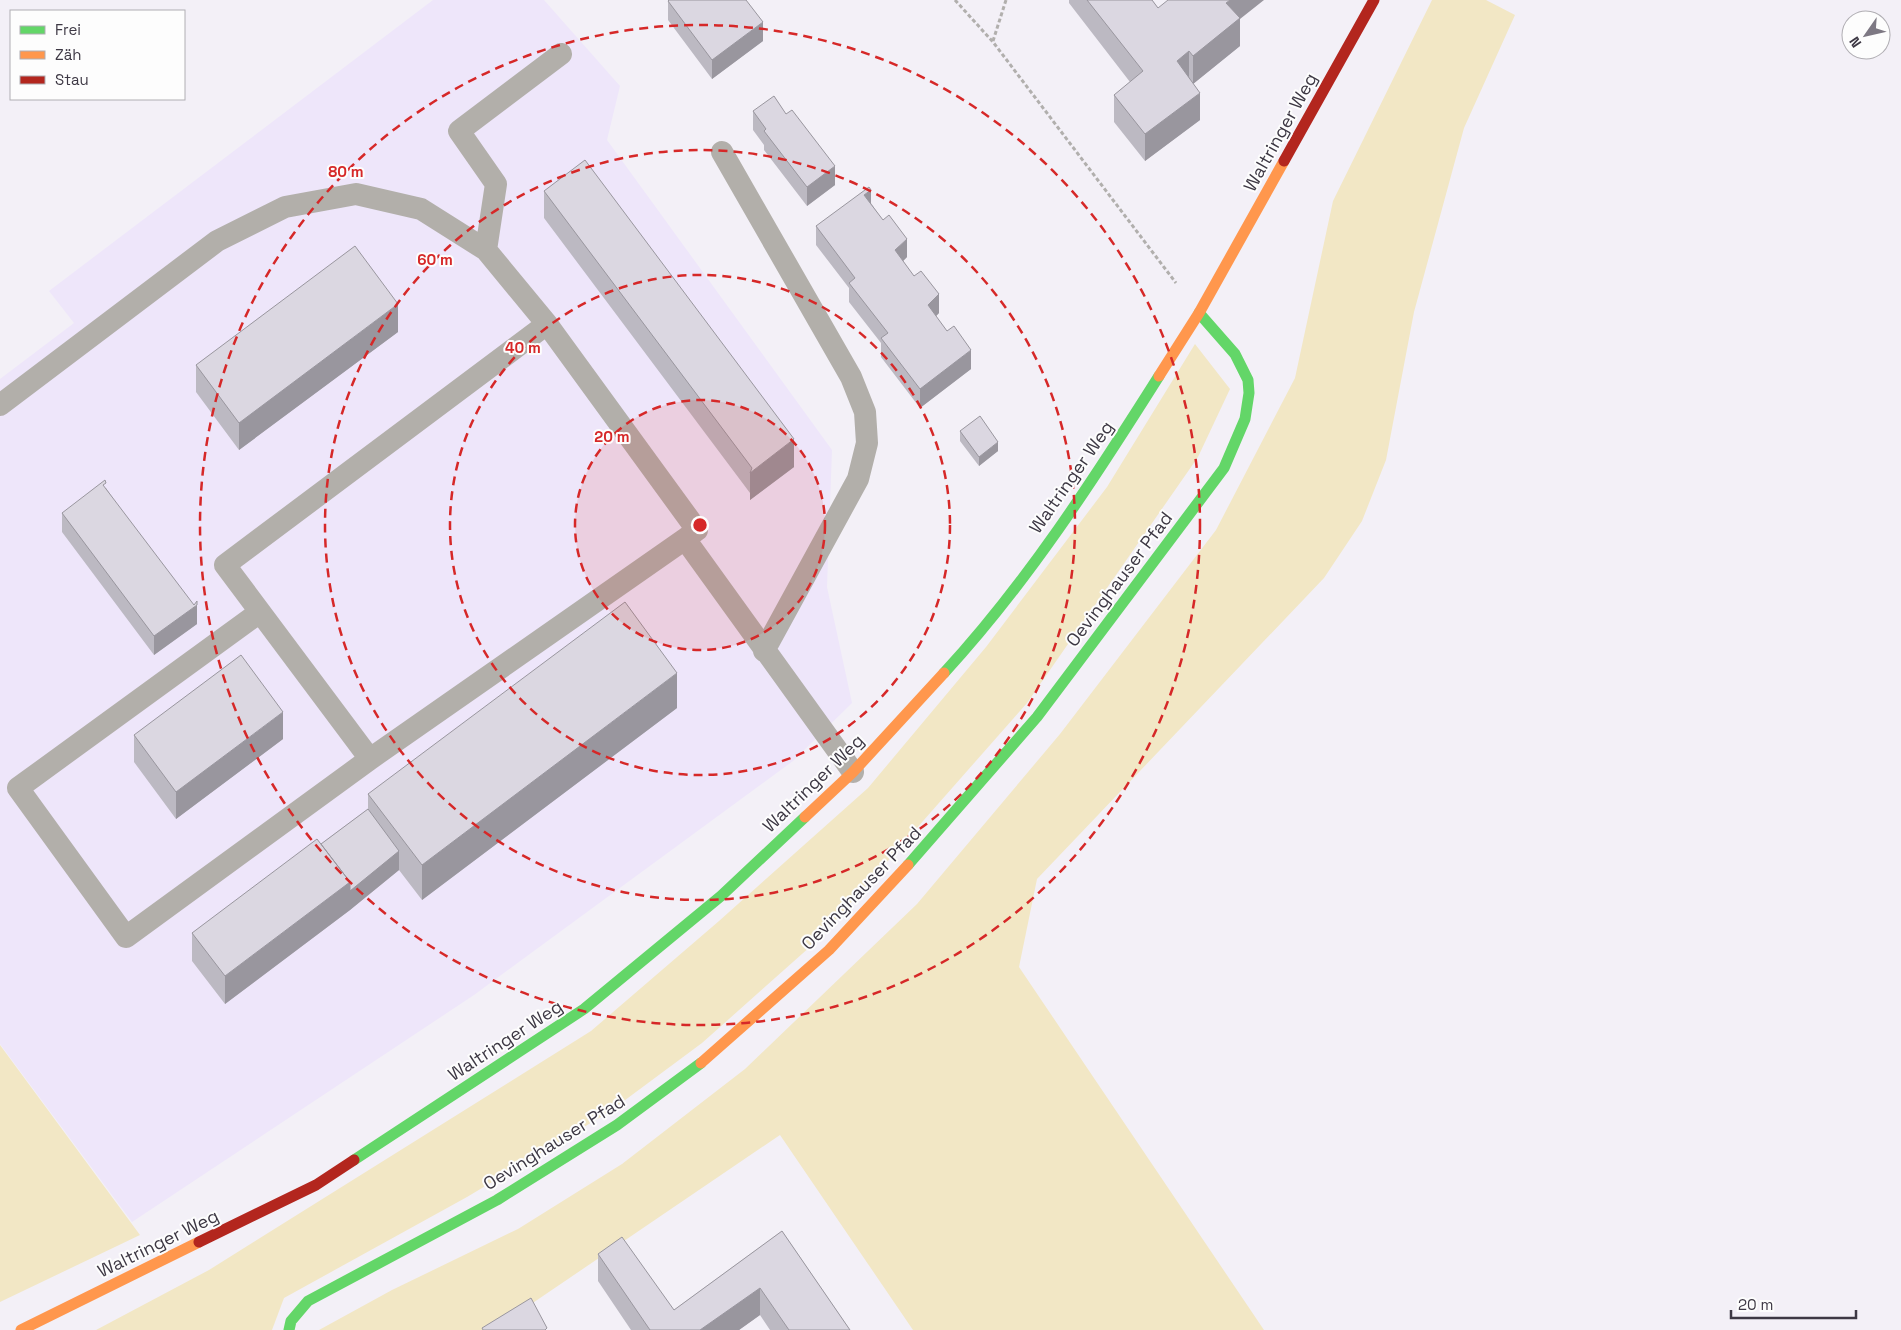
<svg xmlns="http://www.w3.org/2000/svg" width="1901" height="1330" viewBox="0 0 1901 1330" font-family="'Space Grotesk',sans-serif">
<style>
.built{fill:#eee6fa}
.green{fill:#f2e7c5}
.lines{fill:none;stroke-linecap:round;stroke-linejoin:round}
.path{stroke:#b1afad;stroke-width:3;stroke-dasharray:4 2.5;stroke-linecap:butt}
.lane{stroke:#b2afaa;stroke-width:22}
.fast{stroke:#63d668;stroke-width:11}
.slow{stroke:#ff974d;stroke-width:11}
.jam{stroke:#b3261e;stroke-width:11}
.wall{fill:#bcb9c2}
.shaded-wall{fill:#99969e}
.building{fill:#dbd7e1;stroke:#99969e}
.ring{fill:none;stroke:#d62828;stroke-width:2.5;stroke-dasharray:9 6}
.labels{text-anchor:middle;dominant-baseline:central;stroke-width:4;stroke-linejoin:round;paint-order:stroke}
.street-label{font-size:18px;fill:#3d3844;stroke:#fdfdfd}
.centre{fill:#d62828;stroke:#fdfdfd;stroke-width:2.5}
.ring-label{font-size:15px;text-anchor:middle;font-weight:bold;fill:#d62828;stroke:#fdfdfd;stroke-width:4;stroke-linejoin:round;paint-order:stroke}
</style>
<rect width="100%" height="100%" fill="#f3f0f7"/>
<path class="built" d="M433,0H544L620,86L607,140L832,450L827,587L852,703L793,761L474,995L132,1222L0,1044V379L74,323L49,291Z"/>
<path class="green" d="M1432,0H1486L1515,15L1464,128L1414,312L1386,460L1362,521L1324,578L1037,879L1019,967L1264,1330H913L780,1135L493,1330H319L392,1290L518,1229L622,1164L745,1069L917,904L1060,734L1216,530L1295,378L1333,201Z
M1195,344L1230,389L1198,457L1027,703L820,938L702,1043L609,1112L467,1197L284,1298L272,1330H96L209,1270L591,1031L719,921L868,788L986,647L1107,487Z
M0,1045L140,1235L0,1302Z"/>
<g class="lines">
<path class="path" d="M955,0L993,42L1176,283
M993,41L1006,0"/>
<path class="lane" d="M722,152L851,377L865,412L867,443L858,479L764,651
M486,250L496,184L459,131L561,54
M0,405L217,241L285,207L356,194L421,209L486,250L547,324L697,530L685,539L853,772
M260,612L18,788L126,937L370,759L685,539
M370,759L225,565L547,324"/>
<path class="fast" d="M944,673C1027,583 1094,479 1159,376
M908,865L1037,717L1224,468L1245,419L1249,393L1248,380L1235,354L1199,313
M354,1160L584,1009L721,896L805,817
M289,1330L291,1321L308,1301L497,1200L617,1125L701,1063"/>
<path class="slow" d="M1159,376L1199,313L1284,161
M805,817L853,772L944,673
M701,1063L829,950L908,865
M21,1330L199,1242"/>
<path class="jam" d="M1284,161L1374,0
M199,1242L316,1185L354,1160"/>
</g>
<path class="wall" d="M1069,0H1152L1158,8L1240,19V46L1193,84L1200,120L1145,161L1114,122V95L1130,82L1069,3Z
M668,1L763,41L712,79L668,20Z
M753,111L835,185L807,206L764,150V145L753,130Z
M544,191L794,467L750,500V493L544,218Z
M871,203L907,257L903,261L939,313L936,316L971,369L920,408L881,357V343L849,302V288L816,245V226Z
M398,332L239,450L196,392V365Z
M960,431L998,451L979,466L960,441Z
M106,488L197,624L154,655L62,532V513Z
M677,708L422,900L399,870L350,910L225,1004L192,961V933L321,844L368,809V794Z
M134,735L283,739L176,819L134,762Z
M782,1231L850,1330H770L760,1315L739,1330H631L598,1281V1254L674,1310Z"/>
<path class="shaded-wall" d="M1230,0H1264L1240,19V46L1193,84V56L1226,3Z
M763,22V41L712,79V60Z
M1189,51V79L1177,61Z
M1200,93V120L1145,161V134Z
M835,166V185L807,206V187Z
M871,190V209L864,195Z
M907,239V257L895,269V250Z
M939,294V313L928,324V305Z
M398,304V332L239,450V423Z
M971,350V369L920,408V389Z
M794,439V467L750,500V473Z
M998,442V451L979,466V457Z
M197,605V624L154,655V636Z
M677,673V708L422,900V865Z
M283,712V739L176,819V792Z
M399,851V870L350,910L225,1004V976L350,882Z
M760,1288V1315L739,1330H700Z"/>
<path class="building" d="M669,0H746L763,22L712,60L668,1Z
M1087,0H1152L1158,8L1168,0H1230L1226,3L1240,18L1193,56L1189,51L1177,61L1200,93L1145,134L1114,95L1143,71Z
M774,96L786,114L792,110L835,166L807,187L764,131L766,129L753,111Z
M585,160L794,439L750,473L752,468L544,191Z
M869,187L871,190L864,195L883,220L889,215L907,239L895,250L914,276L921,271L939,294L928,305L947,331L954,326L971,350L920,389L881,338L888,333L849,283L855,278L816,226Z
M355,246L398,304L239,423L196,365Z
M980,416L998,442L979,457L960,431Z
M105,480L106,483L103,485L194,605L197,601V605L154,636L62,513Z
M625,602L677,673L422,865L368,794Z
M241,655L283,712L176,792L134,735Z
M368,809L399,851L350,891V882L321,844Z
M317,839L350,882L225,976L192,933Z
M782,1231L850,1330H789L760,1288L700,1330H650L598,1254L622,1237L674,1310Z
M531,1298L547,1328L545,1330H483L482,1328Z"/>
<circle cx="700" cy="525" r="125" fill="#d62828" fill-opacity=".12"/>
<g class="ring">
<circle cx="700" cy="525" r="125"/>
<circle cx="700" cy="525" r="250"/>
<circle cx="700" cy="525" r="375"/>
<circle cx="700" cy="525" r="500"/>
</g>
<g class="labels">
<g class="street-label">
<text transform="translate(1280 132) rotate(-61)">Waltringer Weg</text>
<text transform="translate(1071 477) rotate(-55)">Waltringer Weg</text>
<text transform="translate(1119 579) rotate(-53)">Oevinghauser Pfad</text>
<text transform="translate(813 783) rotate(-44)">Waltringer Weg</text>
<text transform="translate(861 888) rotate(-46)">Oevinghauser Pfad</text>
<text transform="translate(505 1040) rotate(-33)">Waltringer Weg</text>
<text transform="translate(554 1142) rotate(-32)">Oevinghauser Pfad</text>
<text transform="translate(158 1243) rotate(-26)">Waltringer Weg</text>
</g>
</g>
<circle cx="700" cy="525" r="8" class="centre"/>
<g class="ring-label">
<text x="346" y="177">80 m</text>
<text x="435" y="265">60 m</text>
<text x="523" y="353">40 m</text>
<text x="612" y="442">20 m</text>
</g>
<rect x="10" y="10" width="175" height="90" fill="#fdfdfd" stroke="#b0aeb3"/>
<rect x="20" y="26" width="25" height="8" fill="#63d668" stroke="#b0aeb3"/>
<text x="55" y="35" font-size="15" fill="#3d3844">Frei</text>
<rect x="20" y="51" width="25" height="8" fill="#ff974d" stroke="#b0aeb3"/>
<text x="55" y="60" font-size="15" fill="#3d3844">Zäh</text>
<rect x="20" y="76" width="25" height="8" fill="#b3261e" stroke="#b0aeb3"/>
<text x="55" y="85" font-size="15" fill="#3d3844">Stau</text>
<g transform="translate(1866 35) rotate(236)"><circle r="24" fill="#fdfdfd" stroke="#b0aeb3"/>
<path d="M0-4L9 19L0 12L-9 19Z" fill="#7d7883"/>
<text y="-8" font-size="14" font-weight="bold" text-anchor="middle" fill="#3d3844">N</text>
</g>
<path d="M1731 1310v8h125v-8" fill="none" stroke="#3d3844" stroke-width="2.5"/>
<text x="1738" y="1310" font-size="15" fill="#3d3844" stroke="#fdfdfd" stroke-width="4" paint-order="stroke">20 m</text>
</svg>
